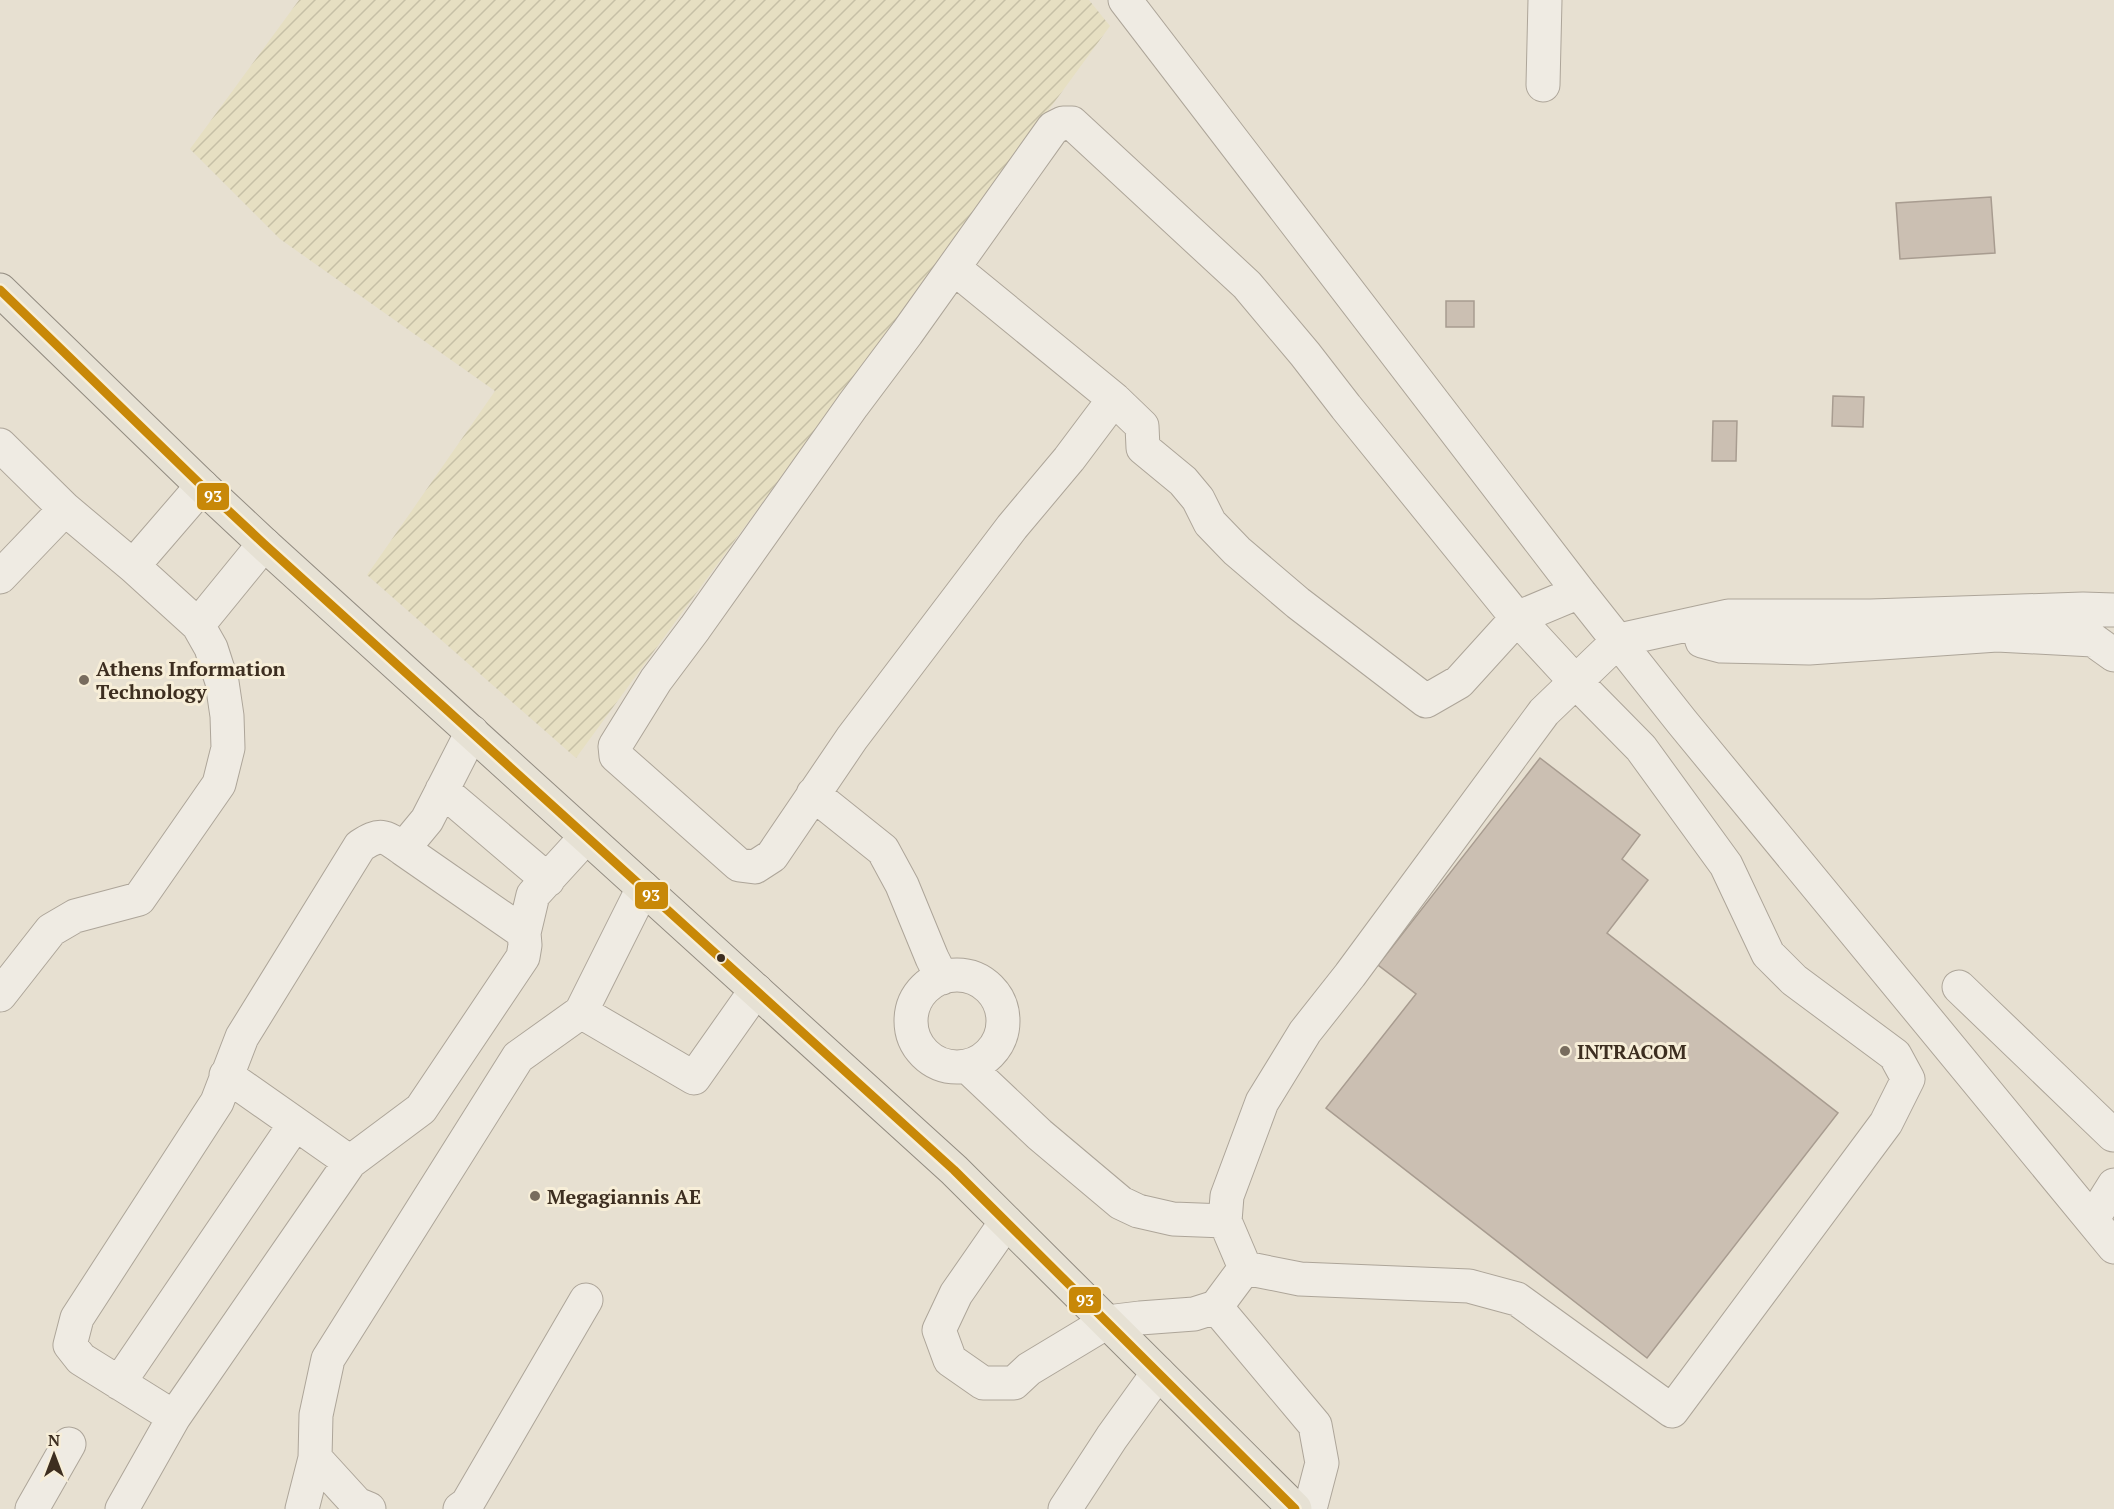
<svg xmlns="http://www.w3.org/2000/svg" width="2114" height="1509" viewBox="0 0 2114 1509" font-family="'PT Serif',serif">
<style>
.farmland{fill:url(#farmland-furrows)}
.building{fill:#cbbfb2;stroke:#a89c90;stroke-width:1.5}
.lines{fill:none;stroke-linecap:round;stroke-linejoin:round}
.minor-casing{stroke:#ada599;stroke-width:35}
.major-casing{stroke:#928b80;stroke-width:35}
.minor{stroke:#efebe3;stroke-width:33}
.major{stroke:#e6e1d4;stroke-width:33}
.bus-1-casing{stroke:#f7eed8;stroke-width:14}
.bus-1{stroke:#c88808;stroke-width:9}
.poi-dot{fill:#786c5e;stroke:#f7eed8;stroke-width:2}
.bus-dot{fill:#3d2e20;stroke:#f7eed8;stroke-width:2}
.labels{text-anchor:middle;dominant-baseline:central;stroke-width:6;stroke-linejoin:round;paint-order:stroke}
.poi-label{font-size:20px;font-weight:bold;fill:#3d2e20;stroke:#f7eed8;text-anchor:start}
.line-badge{stroke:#f7eed8;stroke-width:2}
.badge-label{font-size:16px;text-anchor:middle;font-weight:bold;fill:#fff}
</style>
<defs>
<pattern id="farmland-furrows" width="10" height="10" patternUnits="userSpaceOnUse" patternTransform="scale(1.5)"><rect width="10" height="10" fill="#e6dfc2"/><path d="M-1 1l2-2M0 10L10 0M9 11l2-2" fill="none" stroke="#c6c0a6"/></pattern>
</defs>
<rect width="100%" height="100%" fill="#e7e0d1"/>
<path class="farmland" d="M299,0H1089L1110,26L576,758L367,575L495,391L280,239L190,149Z"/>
<path class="building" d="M1991,197L1995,253L1900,259L1896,203Z
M1446,301H1474V327H1446Z
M1833,396L1864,397L1863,427L1832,426Z
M1713,421H1737L1736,461H1712Z
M1540,758L1640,835L1622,859L1648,880L1607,933L1838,1113L1647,1358L1326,1108L1416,994L1378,965Z"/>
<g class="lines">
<g class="minor-casing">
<path id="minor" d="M1125,0L1579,592L1682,722L2114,1247
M1543,85L1545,0
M954,268L1114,399L1142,426L1143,448L1183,481L1198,499L1210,523L1237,551L1298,603L1426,701L1459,682L1517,618L1579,592
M1114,399L1069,459L1012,527L852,738L772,856L755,867L739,865L616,756L615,746L656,680L695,628L853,405L907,333L1053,128L1063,123H1072L1247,285L1305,354L1346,407L1517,618L1575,681L1641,748L1726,865L1768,954L1794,980L1895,1055L1908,1079L1886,1123L1672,1411L1517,1299L1469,1286L1300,1279L1245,1268
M0,445L65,509
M133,566L198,625
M0,577L65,509L133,566L202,486
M1697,623L1702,641L1721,646L1809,648L1997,635L2093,640L2114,655
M472,732L427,820L403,849C384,835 380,833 360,846L242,1037L217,1102L77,1318L70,1345L81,1359L174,1417L350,1162L421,1109L523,957L525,945L524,933L533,895L586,837
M442,790L548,880
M813,794L883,850L902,885L932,958L942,978
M403,849L524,933
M911 1021a46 46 0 1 1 92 0a46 46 0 1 1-92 0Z
M1959,987L2113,1135
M0,995L51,930L75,916L139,899L219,784L228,748L227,716L222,682L211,648L198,625L264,544
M581,1012L694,1078L756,990
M967,1066L1039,1134L1121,1203L1138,1211L1173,1219L1225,1221
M226,1075L350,1162
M2092,1220L2114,1185
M1006,1222L956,1294L939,1330L950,1360L983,1383H1014L1029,1369L1107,1322L1140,1318L1194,1314L1216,1307L1245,1268
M1245,1268L1225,1221L1227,1196L1262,1102L1305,1032L1350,975L1544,712L1619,640L1728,616H1871L2083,609L2114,610
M1216,1307L1315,1425L1322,1463L1310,1509
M119,1383L295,1124
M315,1458L357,1504L369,1509
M32,1509L69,1444
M122,1509L174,1417
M302,1509L315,1458L316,1415L328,1359L518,1057L581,1012L643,888
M460,1509L467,1504L586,1300
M1065,1509L1112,1437L1158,1373"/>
</g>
<g class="major-casing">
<path id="major" d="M0,290L202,486L264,544L954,1170L1295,1509"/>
</g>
<use href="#minor" class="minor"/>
<use href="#major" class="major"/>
<g class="bus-1-casing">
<path id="bus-1" d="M0,290L202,486L264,544L954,1170L1295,1509"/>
</g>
<use href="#bus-1" class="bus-1"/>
</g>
<g class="poi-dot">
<circle cx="84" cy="680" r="6"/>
<circle cx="1565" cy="1051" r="6"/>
<circle cx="535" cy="1196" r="6"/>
</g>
<circle class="bus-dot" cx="721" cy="958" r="5"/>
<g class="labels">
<g class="poi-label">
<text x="96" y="668">Athens Information<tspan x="96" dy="23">Technology</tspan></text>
<text x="1577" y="1051">INTRACOM</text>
<text x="547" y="1196">Megagiannis AE</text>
</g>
</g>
<g class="line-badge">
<rect x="196" y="482" width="34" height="29" rx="6" fill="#c88808"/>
<rect x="634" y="881" width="35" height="29" rx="6" fill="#c88808"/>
<rect x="1068" y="1286" width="34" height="28" rx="6" fill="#c88808"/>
</g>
<g class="badge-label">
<text x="213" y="502">93</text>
<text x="651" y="901">93</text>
<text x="1085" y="1306">93</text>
</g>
<g transform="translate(54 1455)" stroke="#f7eed8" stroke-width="4.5" paint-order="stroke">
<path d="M0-4.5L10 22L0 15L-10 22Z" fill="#3d2e20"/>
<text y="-9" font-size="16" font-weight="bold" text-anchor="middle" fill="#3d2e20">N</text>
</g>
</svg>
